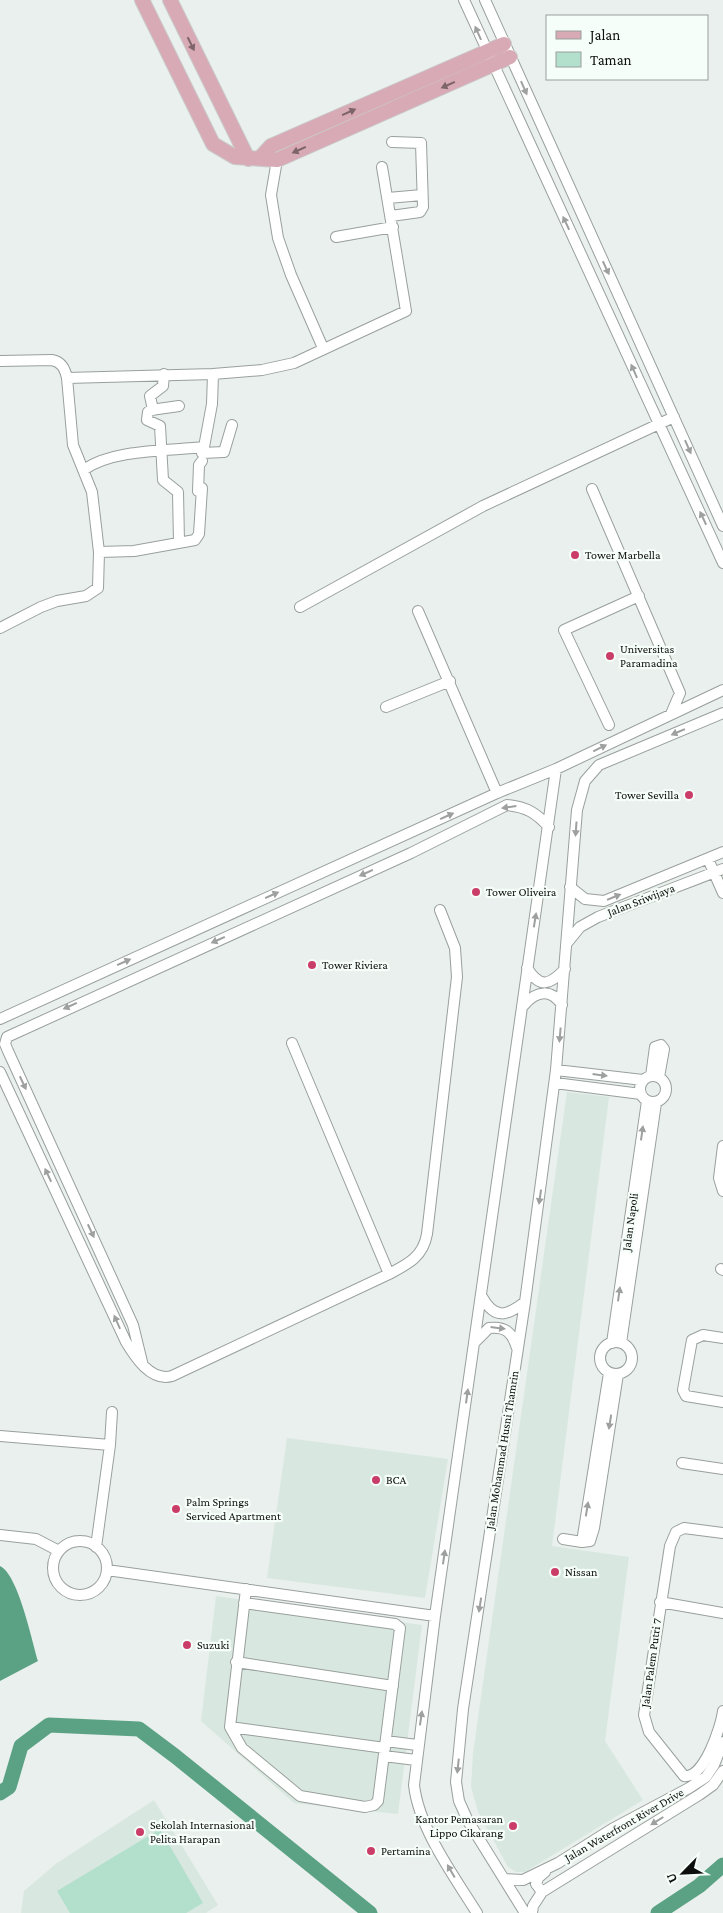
<svg xmlns="http://www.w3.org/2000/svg" width="723" height="1913" viewBox="0 0 723 1913" font-family="'Crimson Pro',serif">
<style>
.built{fill:#d8e7e0}
.green{fill:#b3e0cc}
.water{fill:#5ba285}
.lines{fill:none;stroke-linecap:round;stroke-linejoin:round}
.river{stroke:#5ba285;stroke-width:15}
.minor-casing{stroke:#99a09c;stroke-width:12}
.major-casing{stroke:#cacaca;stroke-width:16}
.minor{stroke:#fff;stroke-width:10}
.major{stroke:#d8aab5;stroke-width:14}
.oneway{fill:#9e9f9f}
.oneway2{fill:#7d646a}
.poi-dot{fill:#ca3d69;stroke:#f6fefa;stroke-width:2}
.labels{text-anchor:middle;dominant-baseline:central;stroke-width:4.5;stroke-linejoin:round;paint-order:stroke}
.poi-label{font-size:12px;fill:#0d0f0e;stroke:#f6fefa;text-anchor:start}
.street-label{font-size:12px;fill:#0d0f0e;stroke:#f6fefa}
</style>
<rect width="100%" height="100%" fill="#e9f0ed"/>
<path class="built" d="M567,1092L609,1097L552,1546L629,1557L605,1741L643,1800L525,1872H516L508,1867L478,1812L471,1787L473,1753Z
M287,1438L448,1459L425,1598L267,1578Z
M216,1596L422,1625L398,1814L294,1803L201,1721Z
M154,1800L218,1905L206,1913H21L24,1891L57,1863Z"/>
<path class="green" d="M160,1829L203,1903L186,1913H70L57,1891Z"/>
<path class="water" d="M0,1566C18,1574 32,1641 38,1661L0,1681Z"/>
<g class="lines">
<path class="river" d="M0,1793L9,1787L21,1746L49,1725L139,1729L175,1756L370,1913
M658,1913L699,1886L723,1865"/>
<g class="minor-casing">
<path id="minor" d="M464,0L723,563
M485,0L723,526
M277,160L271,195L278,238L291,275L323,348
M388,198L422,195
M391,216L420,212L423,207L421,143L392,142
M336,237L393,227
M0,361L52,360C62,362 65,369 67,378L73,445L92,492L99,552L98,588L86,596L57,601L41,607L0,628
M67,378L213,374
M153,410L150,396L163,386L164,374
M202,453L224,452L232,425
M85,469C114,449 168,451 204,447L212,404L213,374L262,370L294,363L406,311L382,167
M592,489L680,693L671,714
M201,492L198,491L199,465L202,461
M179,542L178,492L163,480L160,426L147,420L148,412L151,410L179,406
M99,552L134,551L195,540L199,534L202,488
M300,607L483,506L674,417
M418,611L497,793
M386,707L450,681
M609,725L564,630L639,596
M708,859L723,893
M570,887L585,899L604,901L723,852
M567,943L580,927L598,917L723,869
M527,968C540,989 550,985 565,969
M524,1005C537,990 551,989 562,1005
M0,1019L497,793L556,769L723,690
M292,1043L389,1274
M556,1070L643,1080
M0,1072L126,1342C135,1357 151,1382 172,1376L389,1274C408,1264 423,1257 427,1234L457,977L455,948L440,910
M640 1089a13 13 0 1 1 26 0a13 13 0 1 1-26 0Z
M651,1076L655,1047L661,1045L664,1049L659,1077
M555,1083L641,1094
M723,1146L719,1178L723,1191
M721,1269L723,1270
M482,1297C495,1320 507,1316 525,1302
M723,1338L703,1335L692,1340L683,1390L686,1396L723,1402
M476,1341L489,1328C505,1326 512,1332 517,1348
M600 1358a16 16 0 1 1 32 0a16 16 0 1 1-32 0Z
M612,1343L647,1101
M621,1343L656,1103
M142,1362L133,1325L8,1051L5,1044L7,1037L411,853L507,805C527,807 536,813 549,827
M609,1373L582,1542L590,1541L594,1528L618,1374
M0,1436L110,1445L96,1547
M110,1445L112,1412
M682,1463L723,1469
M723,1533L684,1528L676,1532L670,1546L644,1715L649,1732L684,1776C704,1779 721,1727 723,1711
M0,1535L36,1539L59,1551
M563,1539L582,1542
M53 1568a27 27 0 1 1 54 0a27 27 0 1 1-54 0Z
M107,1570L435,1616
M660,1602L723,1613
M244,1603L395,1624L400,1628L378,1801L374,1805L365,1807L300,1796L242,1748L230,1727L246,1589
M236,1662L393,1686
M230,1727L385,1748
M386,1741L417,1745
M384,1756L416,1760
M504,1879L523,1880L558,1863L612,1829L689,1788L706,1777L714,1765L723,1742
M542,1892L536,1884L538,1878L545,1872
M477,1913C454,1876 419,1829 414,1785L435,1616L556,769
M525,1913L468,1821L459,1801L456,1782L463,1709L525,1302L556,1070L577,810L585,781L599,765L723,713
M532,1913L533,1906L542,1892L699,1795L713,1785L723,1771"/>
</g>
<g class="major-casing">
<path id="major" d="M142,0L213,144L235,157L277,160L510,57
M170,0L248,159
M260,158L271,146L504,44"/>
</g>
<use href="#minor" class="minor"/>
<use href="#major" class="major"/>
</g>
<defs><path id="oneway-solid" d="M-6-.8H1V-3.2L6.5 0L1 3.2V.8H-6Z" transform="scale(1.25)"/></defs>
<g class="oneway">
<use href="#oneway-solid" transform="translate(478 33) rotate(-114)"/>
<use href="#oneway-solid" transform="translate(524 88) rotate(66)"/>
<use href="#oneway-solid" transform="translate(566 223) rotate(-115)"/>
<use href="#oneway-solid" transform="translate(606 268) rotate(65)"/>
<use href="#oneway-solid" transform="translate(634 371) rotate(-114)"/>
<use href="#oneway-solid" transform="translate(688 447) rotate(66)"/>
<use href="#oneway-solid" transform="translate(703 518) rotate(-115)"/>
<use href="#oneway-solid" transform="translate(678 732) rotate(157)"/>
<use href="#oneway-solid" transform="translate(600 748) rotate(-26)"/>
<use href="#oneway-solid" transform="translate(509 807) rotate(172)"/>
<use href="#oneway-solid" transform="translate(447 816) rotate(-24)"/>
<use href="#oneway-solid" transform="translate(576 829) rotate(94)"/>
<use href="#oneway-solid" transform="translate(366 873) rotate(156)"/>
<use href="#oneway-solid" transform="translate(272 895) rotate(-24)"/>
<use href="#oneway-solid" transform="translate(614 897) rotate(-22)"/>
<use href="#oneway-solid" transform="translate(535 920) rotate(-81)"/>
<use href="#oneway-solid" transform="translate(218 940) rotate(156)"/>
<use href="#oneway-solid" transform="translate(124 962) rotate(-24)"/>
<use href="#oneway-solid" transform="translate(70 1006) rotate(156)"/>
<use href="#oneway-solid" transform="translate(560 1035) rotate(95)"/>
<use href="#oneway-solid" transform="translate(600 1075) rotate(7)"/>
<use href="#oneway-solid" transform="translate(23 1083) rotate(65)"/>
<use href="#oneway-solid" transform="translate(642 1133) rotate(-82)"/>
<use href="#oneway-solid" transform="translate(48 1175) rotate(-115)"/>
<use href="#oneway-solid" transform="translate(540 1197) rotate(98)"/>
<use href="#oneway-solid" transform="translate(91 1231) rotate(65)"/>
<use href="#oneway-solid" transform="translate(619 1294) rotate(-82)"/>
<use href="#oneway-solid" transform="translate(117 1322) rotate(-114)"/>
<use href="#oneway-solid" transform="translate(498 1328) rotate(7)"/>
<use href="#oneway-solid" transform="translate(467 1396) rotate(-82)"/>
<use href="#oneway-solid" transform="translate(610 1422) rotate(99)"/>
<use href="#oneway-solid" transform="translate(587 1509) rotate(-81)"/>
<use href="#oneway-solid" transform="translate(444 1557) rotate(-82)"/>
<use href="#oneway-solid" transform="translate(480 1605) rotate(99)"/>
<use href="#oneway-solid" transform="translate(421 1718) rotate(-82)"/>
<use href="#oneway-solid" transform="translate(458 1766) rotate(96)"/>
<use href="#oneway-solid" transform="translate(657 1821) rotate(148)"/>
<use href="#oneway-solid" transform="translate(451 1871) rotate(-120)"/>
</g>
<g class="oneway2">
<use href="#oneway-solid" transform="translate(191 44) rotate(64)"/>
<use href="#oneway-solid" transform="translate(448 85) rotate(156)"/>
<use href="#oneway-solid" transform="translate(349 112) rotate(-24)"/>
<use href="#oneway-solid" transform="translate(299 150) rotate(156)"/>
</g>
<g class="poi-dot">
<circle cx="575" cy="555" r="5"/>
<circle cx="610" cy="656" r="5"/>
<circle cx="689" cy="795" r="5"/>
<circle cx="476" cy="892" r="5"/>
<circle cx="312" cy="965" r="5"/>
<circle cx="376" cy="1480" r="5"/>
<circle cx="176" cy="1509" r="5"/>
<circle cx="555" cy="1572" r="5"/>
<circle cx="187" cy="1645" r="5"/>
<circle cx="513" cy="1826" r="5"/>
<circle cx="140" cy="1832" r="5"/>
<circle cx="371" cy="1851" r="5"/>
</g>
<g class="labels">
<g class="poi-label">
<text x="585" y="555">Tower Marbella</text>
<text x="620" y="649">Universitas<tspan x="620" dy="14">Paramadina</tspan></text>
<text x="679" y="795" text-anchor="end">Tower Sevilla</text>
<text x="486" y="892">Tower Oliveira</text>
<text x="322" y="965">Tower Riviera</text>
<text x="386" y="1480">BCA</text>
<text x="186" y="1502">Palm Springs<tspan x="186" dy="14">Serviced Apartment</tspan></text>
<text x="565" y="1572">Nissan</text>
<text x="197" y="1645">Suzuki</text>
<text x="503" y="1819" text-anchor="end">Kantor Pemasaran<tspan x="503" dy="14">Lippo Cikarang</tspan></text>
<text x="150" y="1825">Sekolah Internasional<tspan x="150" dy="14">Pelita Harapan</tspan></text>
<text x="381" y="1851">Pertamina</text>
</g>
<g class="street-label">
<text transform="translate(641 900) rotate(-21)">Jalan Sriwijaya</text>
<text transform="translate(630 1222) rotate(-82)">Jalan Napoli</text>
<text transform="translate(502 1450) rotate(-81)">Jalan Mohammad Husni Thamrin</text>
<text transform="translate(651 1663) rotate(-82)">Jalan Palem Putri 7</text>
<text transform="translate(624 1825) rotate(-30)">Jalan Waterfront River Drive</text>
</g>
</g>
<rect x="546" y="15" width="162" height="65" fill="#f6fefa" stroke="#999e9c"/>
<rect x="556" y="31" width="25" height="8" fill="#d8aab5" stroke="#999e9c"/>
<text x="590" y="40" font-size="15" fill="#0d0f0e">Jalan</text>
<rect x="556" y="52" width="25" height="15" fill="#b3e0cc" stroke="#999e9c"/>
<text x="590" y="65" font-size="15" fill="#0d0f0e">Taman</text>
<g transform="translate(683 1873) rotate(246)" stroke="#f6fefa" stroke-width="4" paint-order="stroke">
<path d="M0-4L9 19L0 12L-9 19Z" fill="#0d0f0e"/>
<text y="-8" font-size="14" font-weight="bold" text-anchor="middle" fill="#0d0f0e">U</text>
</g>
</svg>
